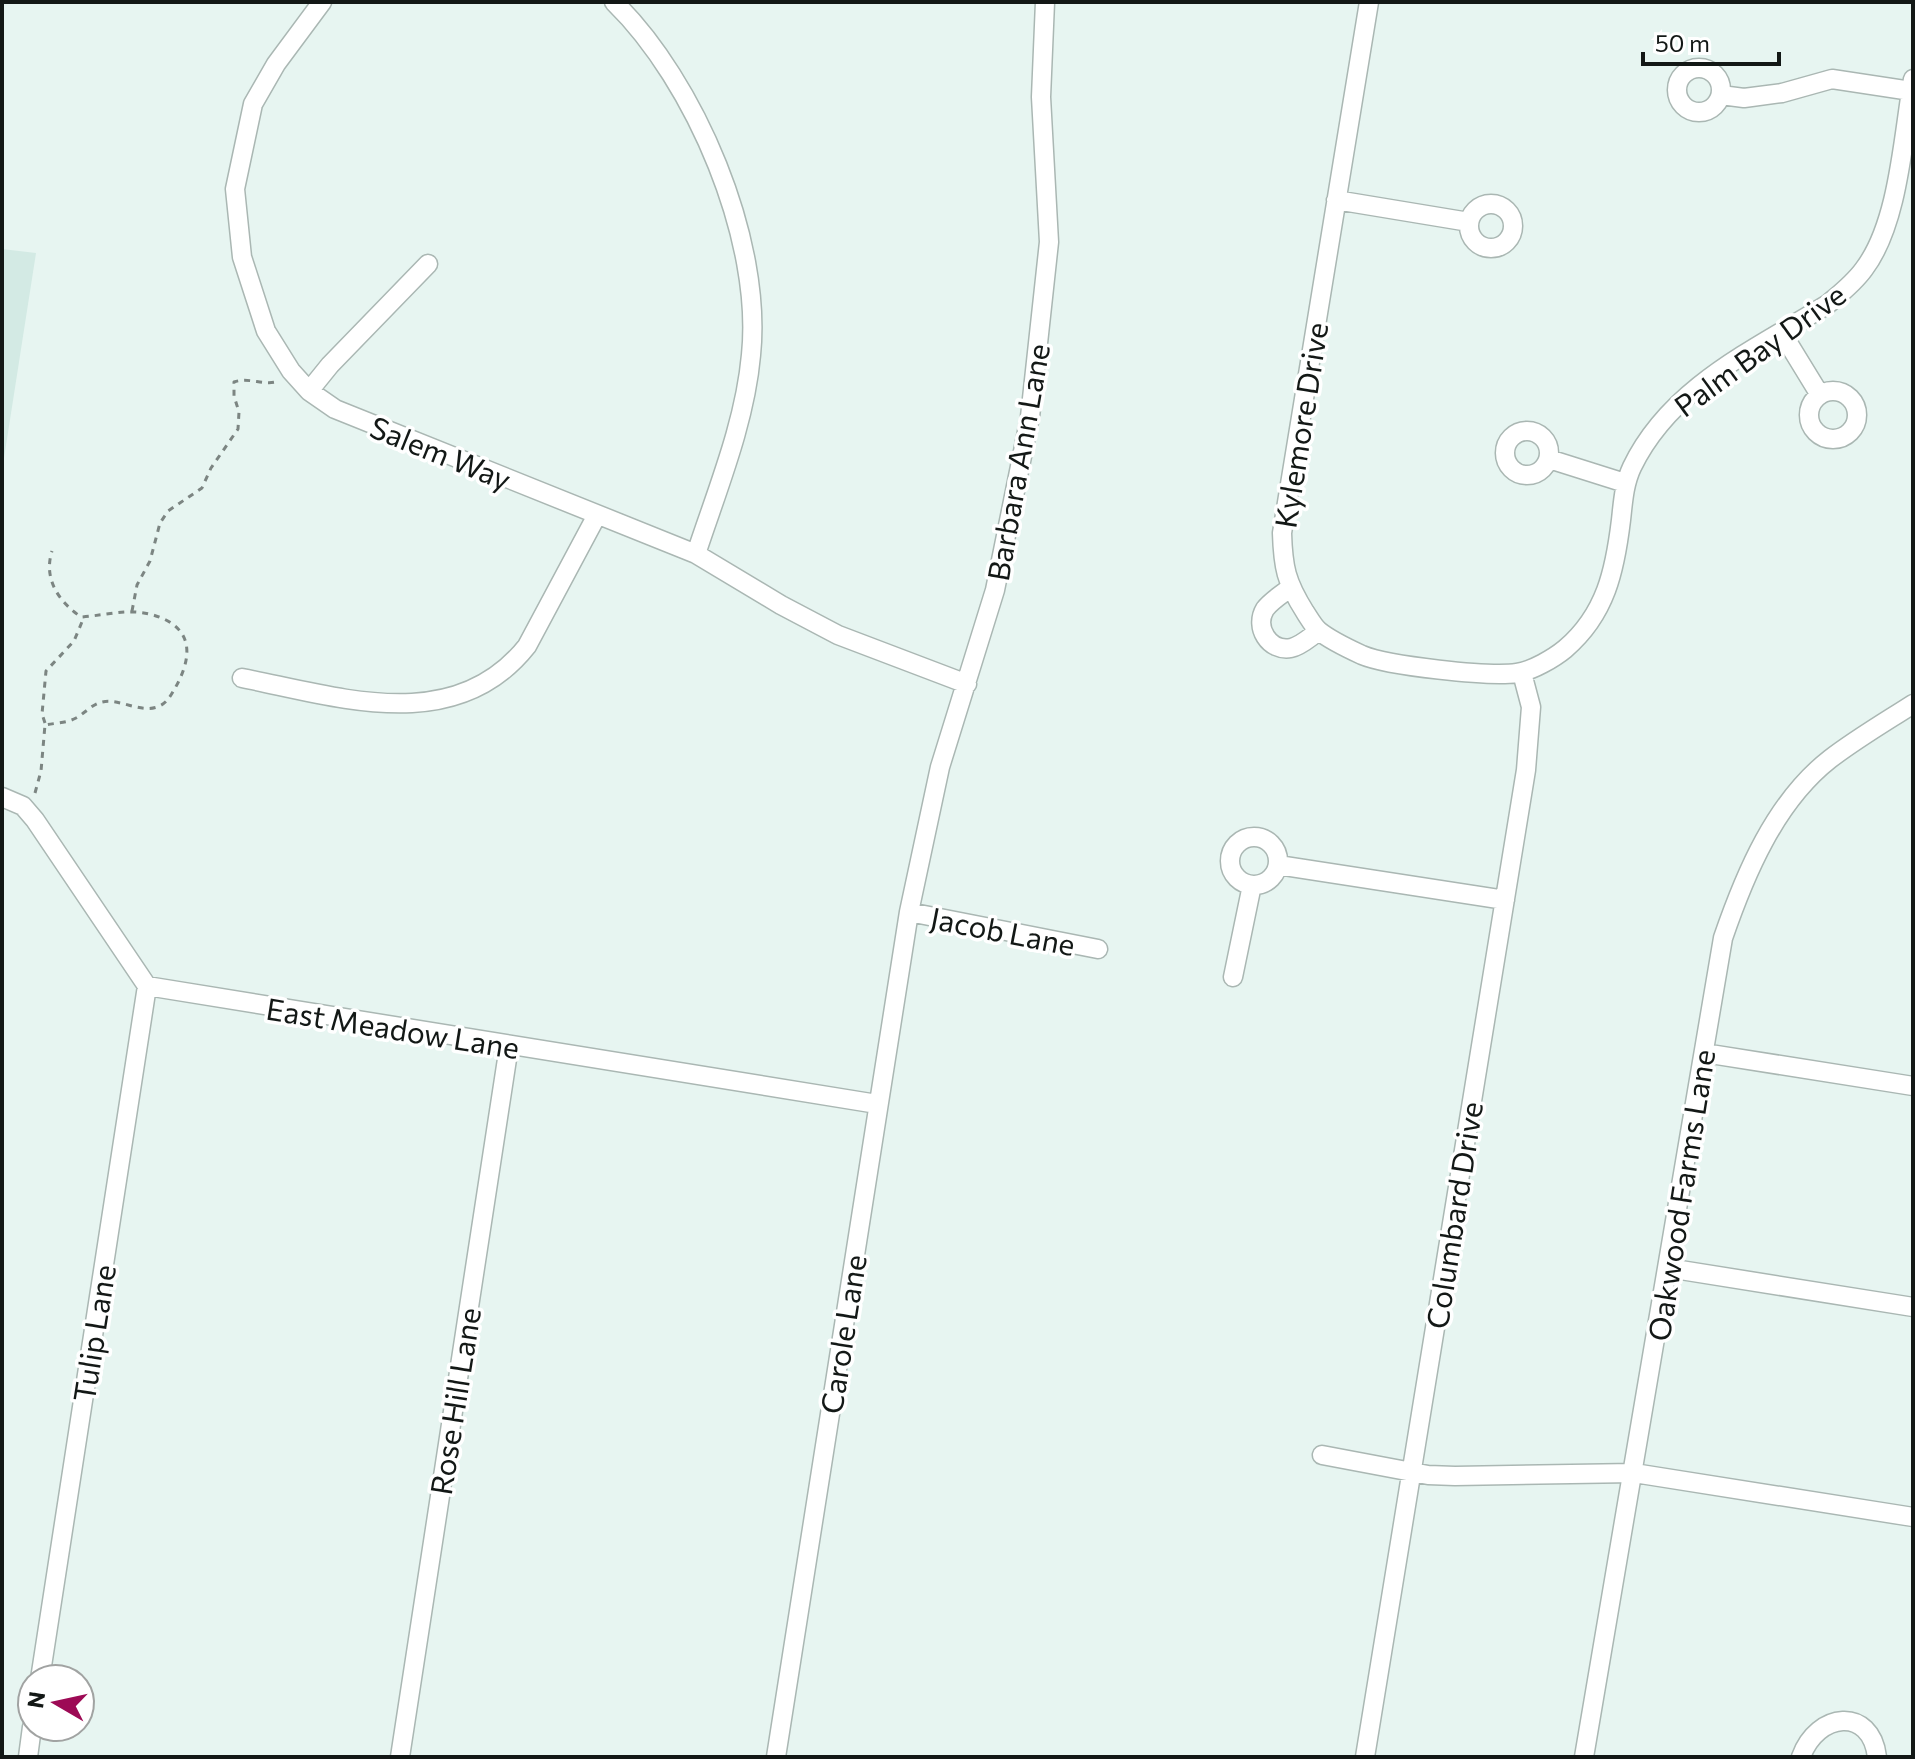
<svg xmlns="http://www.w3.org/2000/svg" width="1915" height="1759" viewBox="0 0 1915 1759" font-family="Commissioner,sans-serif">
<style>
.built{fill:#d3eae4}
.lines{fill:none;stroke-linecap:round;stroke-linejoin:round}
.minor-casing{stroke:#aab7b3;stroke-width:21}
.path{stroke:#7c8582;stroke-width:3;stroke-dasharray:6 6;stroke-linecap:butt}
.minor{stroke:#fff;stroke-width:18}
.labels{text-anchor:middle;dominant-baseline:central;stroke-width:7;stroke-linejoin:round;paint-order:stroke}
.street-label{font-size:30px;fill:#131816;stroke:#fff}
</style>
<rect width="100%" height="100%" fill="#e7f5f1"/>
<path class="built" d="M2,249L36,253L2,471Z"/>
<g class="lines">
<g class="minor-casing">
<path id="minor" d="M322,2L276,64L253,104L235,189L242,257L266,331L291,371L309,391L335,409L696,554L781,605L838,635L967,684
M614,2C695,81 763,240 751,355C745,423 717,490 696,554
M1369,2L1282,533C1283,567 1286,582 1305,612C1309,618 1314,627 1319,631C1330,640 1349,649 1362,655C1388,666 1489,677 1517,673C1532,671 1554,658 1565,649C1606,614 1615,570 1621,520C1623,502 1624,484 1632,467C1671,386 1756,349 1828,304C1841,293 1854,283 1864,269C1899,223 1903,136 1913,79
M1677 90a22 22 0 1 1 44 0a22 22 0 1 1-44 0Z
M1721,95L1744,98L1782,93L1832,79L1911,91
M1336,200L1469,222
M1469 226a22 22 0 1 1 44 0a22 22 0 1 1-44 0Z
M1782,333L1820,395
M309,391L330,365L428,264
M1809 415a24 24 0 1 1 48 0a24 24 0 1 1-48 0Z
M1505 453a22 22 0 1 1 44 0a22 22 0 1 1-44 0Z
M1549,459L1625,483
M1290,588C1282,594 1271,601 1265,609C1254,627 1269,652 1291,648C1301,646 1310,637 1319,631
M242,678C339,697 455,737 527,646L597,515
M2,797L23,806L35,820L147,986L877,1104
M1230 861a24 24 0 1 1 48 0a24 24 0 1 1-48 0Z
M1278,865L1505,900
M909,912L1098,949
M1233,977L1252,885
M1704,1053L1913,1086
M1668,1268L1913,1307
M1322,1455L1428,1475L1455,1476L1634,1473L1913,1517
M40,1679L147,986
M28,1757L32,1727
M400,1757L509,1046
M776,1757L909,912L940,767L995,590L1030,417L1049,242L1041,97L1045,2
M1365,1757L1526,770L1531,707L1522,673
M1584,1757L1723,938C1745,874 1775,802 1830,759C1856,739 1885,722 1913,704
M1801,1757C1817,1712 1871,1706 1877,1757"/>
</g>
<path class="path" d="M132,611L137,585L150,561L160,523L168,511L202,488L211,468L238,429L239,412L234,396V382C248,377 262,385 276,382
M45,723L42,714L46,671L74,641L84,617
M35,793L41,771L45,725C55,723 67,723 76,718C84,714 92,704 102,702C119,698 139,713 157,707C166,704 170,697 174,690C188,666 197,636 166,620C135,605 112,615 81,617C59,602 43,579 52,551"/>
<use href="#minor" class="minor"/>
</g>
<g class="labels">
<g class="street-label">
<text transform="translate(1759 349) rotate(-36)">Palm Bay Drive</text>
<text transform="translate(1300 425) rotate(-81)">Kylemore Drive</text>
<text transform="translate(441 452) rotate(22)">Salem Way</text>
<text transform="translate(1017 462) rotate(-80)">Barbara Ann Lane</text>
<text transform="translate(1003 930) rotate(11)">Jacob Lane</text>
<text transform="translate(393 1027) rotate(9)">East Meadow Lane</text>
<text transform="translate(1680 1195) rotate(-81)">Oakwood Farms Lane</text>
<text transform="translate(1453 1215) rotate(-81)">Columbard Drive</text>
<text transform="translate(93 1333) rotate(-81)">Tulip Lane</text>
<text transform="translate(842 1334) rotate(-81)">Carole Lane</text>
<text transform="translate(454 1401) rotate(-81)">Rose Hill Lane</text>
</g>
</g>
<rect width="1915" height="1759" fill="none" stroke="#131816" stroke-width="8"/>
<g transform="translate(56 1703) rotate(279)"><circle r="38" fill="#ffffff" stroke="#a1a3a2" stroke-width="2"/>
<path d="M0-6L14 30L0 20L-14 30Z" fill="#9d0a55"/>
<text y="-12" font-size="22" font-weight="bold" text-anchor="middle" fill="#131816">N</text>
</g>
<path d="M1643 52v12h136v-12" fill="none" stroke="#131816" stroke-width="4"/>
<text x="1655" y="52" font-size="24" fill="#131816" stroke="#ffffff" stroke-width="6" paint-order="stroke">50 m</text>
</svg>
